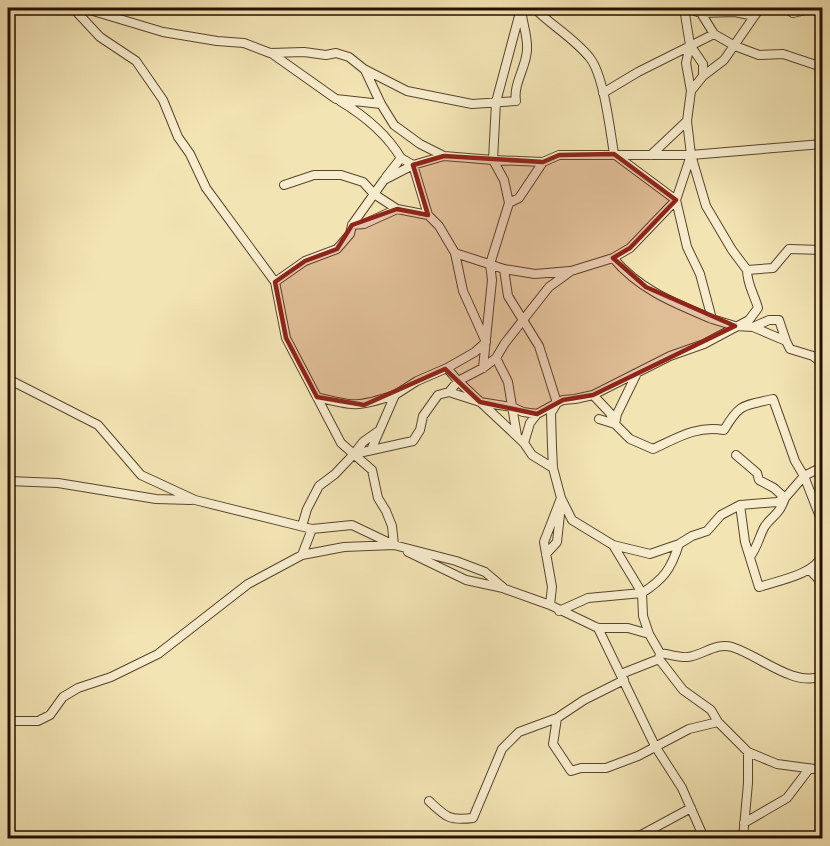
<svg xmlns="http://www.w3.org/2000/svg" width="830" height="846" viewBox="0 0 830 846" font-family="'IM FELL Double Pica',serif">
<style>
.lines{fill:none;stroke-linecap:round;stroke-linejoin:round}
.minor-casing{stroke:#59442d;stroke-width:10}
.minor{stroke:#f7edce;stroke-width:8}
.marked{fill:#8f2418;fill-opacity:0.2;stroke:#8f2418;stroke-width:4.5;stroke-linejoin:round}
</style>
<rect width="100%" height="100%" fill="#f3e4b4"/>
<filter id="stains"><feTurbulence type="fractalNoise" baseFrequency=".00333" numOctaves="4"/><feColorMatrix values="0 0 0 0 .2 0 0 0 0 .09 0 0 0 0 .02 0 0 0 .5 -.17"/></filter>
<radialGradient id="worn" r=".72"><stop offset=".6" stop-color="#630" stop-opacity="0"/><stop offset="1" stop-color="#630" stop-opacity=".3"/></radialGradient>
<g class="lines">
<g class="minor-casing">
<path id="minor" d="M73,8L100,37L136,61L163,100L178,137L190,154L206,188L275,282L286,338L341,443L372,470L378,498L386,511L392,526L394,545L344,547L302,555
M83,8L163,32L217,41L244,43L270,53L304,52L326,55L336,53L349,57L364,69L407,91L472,104L516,101C513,84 526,68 527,50C528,36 522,22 521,8
M534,8C552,26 574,38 590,58C604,76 610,130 614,154L676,200L687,247L700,274L712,319L735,326L753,327L786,341L790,349L813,356L822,363
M684,8L690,45L703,64V76
M686,8L701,13L735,12L754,16
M785,8L793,13L814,8
M701,13L714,34
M519,16L496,102L493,160L543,162L559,155H691L822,144
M690,45L686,63L691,91
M271,53L336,99L381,104L394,125L420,144L444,156L493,160L504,180L509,203
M365,70L381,104
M603,93L638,72L714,34L735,46L759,55L783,54L822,67
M340,101C365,116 386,133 401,158L386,177
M651,155L687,121
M691,155L706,206L732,250L747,270L773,268L789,249L822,250
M401,158L413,165L428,215
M284,185L314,175H341L363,182L374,194L397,209
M352,225L364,224L397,209L428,215L439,226L455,253L504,269L535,274L570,271
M613,258C640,290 674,303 712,319
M275,282L305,261L337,249L350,234L352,225L384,180L413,165L444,156
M753,327L769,320H779L786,341
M496,358L508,382L517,436
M447,368L458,381L524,443L532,455L553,468
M483,368L492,280L490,264L509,203L519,198L543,162
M8,379L98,425L141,475L195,500L312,529L352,525L394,545L456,561L485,572L505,589L550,605L598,628H628L649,634L660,653L659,659L683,690L711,710L718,722L748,752L777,764L822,770
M449,392L458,381L483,368L496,358L505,343L549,287L571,271L613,258L630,248L676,200L691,155L687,121L691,91L703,76L724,60L760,8
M593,395L610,413L615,424
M317,397C354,407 358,407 395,395
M599,419L615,424L630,439L653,449C677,438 697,425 724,430C740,403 743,406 773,399L795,461L804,476L822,522
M615,424L617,414L637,373
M524,443L530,423L537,414
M371,450L395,395L417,381L447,368L475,352L486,342L463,291L455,253
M354,454L363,442L377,432
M736,455L757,473L759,480L774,488L785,498C779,515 774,514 765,526C760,534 758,546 750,557
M8,481L58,483L156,499L191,500
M740,505L745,542L759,587C777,581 816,574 822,555
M302,526L307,509L319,486L335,474L354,454L413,441L420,430L423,416L438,395L449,392L480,402L512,407L523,412L537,414L557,403L539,346L508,296L504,269
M613,545L650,554L679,544L692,536L707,531L721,515L740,505L777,502L785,498L804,476L822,467
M408,552L466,580L503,588
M546,554L557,542L561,505
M810,570L822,583
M550,605L552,587L544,542L561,498L553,468L552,447L551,413L557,403L563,400L575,399L593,395L670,356L704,344L749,320L758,308C754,294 747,284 747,270
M559,611L588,598L642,593L613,545L572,520L561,498
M598,628L655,746L682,788L704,838
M649,634L643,616L642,593C664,579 671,569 679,544
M660,653C669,654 679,658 688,657C703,655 717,642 732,647C759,655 794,688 822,676
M621,674L659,659
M624,680L584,700L557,718L553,744L571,771L581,768H606L638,756L689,729L718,722
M8,721H38L50,715L63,697L78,688L111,677L158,654L248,584L302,555L312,529
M429,801C446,817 449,821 473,818L502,749L519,732L557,718
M744,823L787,798L809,769
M616,838L641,835L691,808
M743,838L748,783V752
M813,838L822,832"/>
</g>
<use href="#minor" class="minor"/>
</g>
<path class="marked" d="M614,154L676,200L630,248L613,258L646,287L735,326L593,395L563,400L537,414L480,402L445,369L364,405L317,397L286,338L275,282L305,261L337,249L352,225L397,209L428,215L413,165L444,156L543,162L559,155Z"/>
<rect width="830" height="846" fill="none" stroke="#f3e4b4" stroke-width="30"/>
<rect x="9" y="9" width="812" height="828" fill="none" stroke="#260f00" stroke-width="3"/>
<rect x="15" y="15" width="800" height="816" fill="none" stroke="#260f00" stroke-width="1.5"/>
<rect width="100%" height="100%" filter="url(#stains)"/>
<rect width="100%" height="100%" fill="url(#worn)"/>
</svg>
